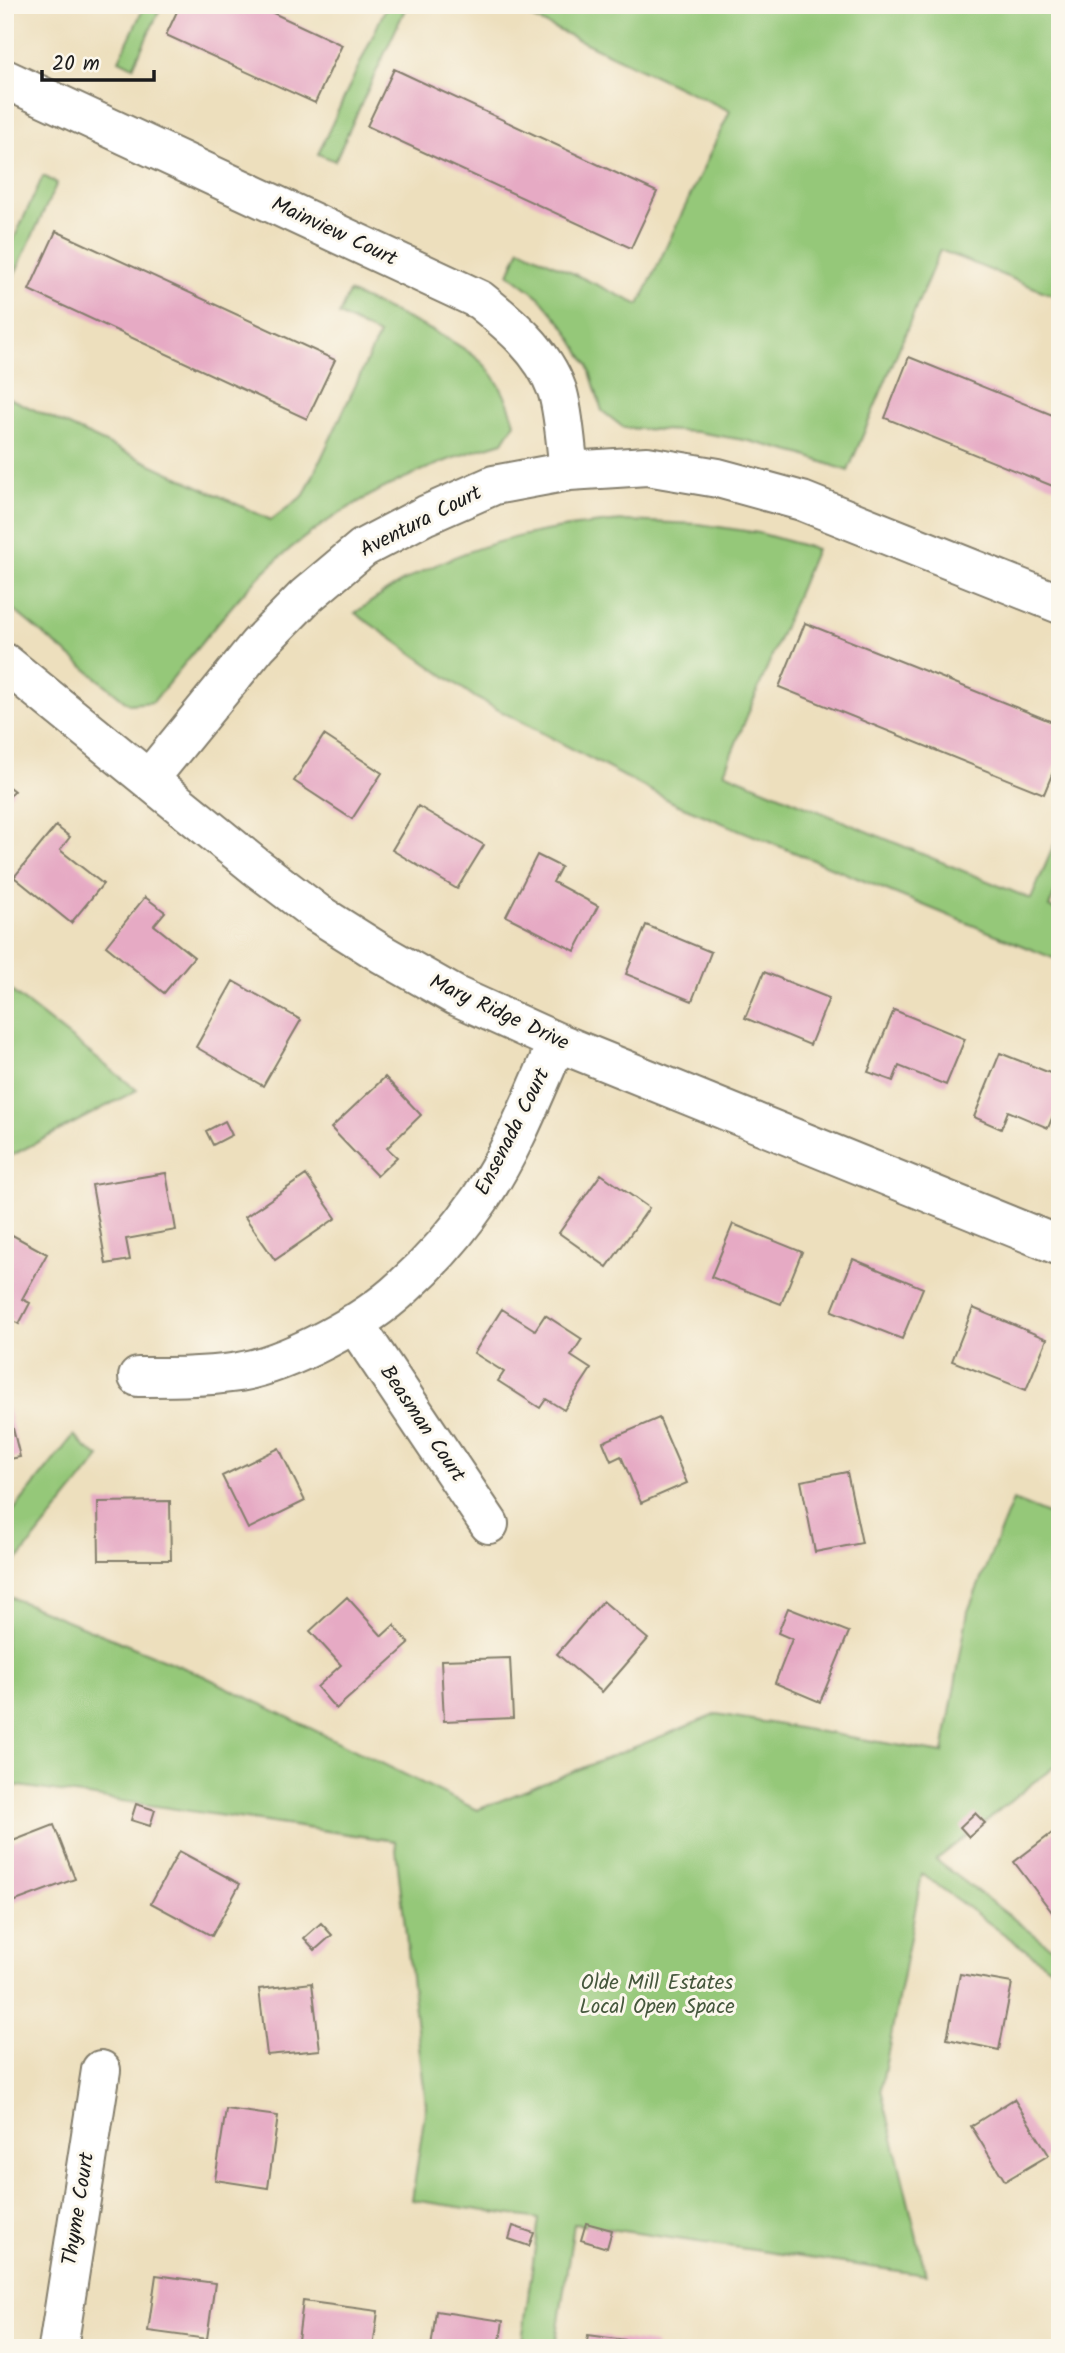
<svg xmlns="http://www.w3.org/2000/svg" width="1065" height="2353" viewBox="0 0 1065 2353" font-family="Kalam,sans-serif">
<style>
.green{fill:#95c879;stroke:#58724a;stroke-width:2}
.building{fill:#e6aac4}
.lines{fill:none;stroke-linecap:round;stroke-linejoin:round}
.minor-casing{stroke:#847e6c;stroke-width:42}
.minor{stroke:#fff;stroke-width:38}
.labels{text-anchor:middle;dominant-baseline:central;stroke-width:6;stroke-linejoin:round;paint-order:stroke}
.street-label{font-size:21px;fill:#1c1c1c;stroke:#fbf7ec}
.park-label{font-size:21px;fill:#46583d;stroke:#fbf7ec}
</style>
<rect width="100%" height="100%" fill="#fbf7ec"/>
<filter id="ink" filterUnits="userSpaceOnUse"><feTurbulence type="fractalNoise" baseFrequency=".0143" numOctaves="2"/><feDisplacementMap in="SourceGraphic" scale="14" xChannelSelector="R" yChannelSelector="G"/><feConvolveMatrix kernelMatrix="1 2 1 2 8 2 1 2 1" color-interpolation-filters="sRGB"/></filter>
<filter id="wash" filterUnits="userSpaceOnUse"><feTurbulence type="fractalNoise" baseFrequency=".00686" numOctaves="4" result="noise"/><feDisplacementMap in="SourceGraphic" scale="28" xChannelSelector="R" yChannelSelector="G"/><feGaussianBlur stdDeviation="1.57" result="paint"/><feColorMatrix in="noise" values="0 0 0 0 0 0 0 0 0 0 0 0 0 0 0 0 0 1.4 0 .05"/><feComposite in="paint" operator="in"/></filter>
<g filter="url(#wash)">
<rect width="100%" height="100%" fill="#eddfbd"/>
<path class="green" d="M145,5H162L133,67L119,60Z
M387,5H407L335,161L318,154Z
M505,5H1060V298L940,250L848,471L800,454L749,441L697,432L624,428L602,411L588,365L564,326L539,297L509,274L520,248L639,305L730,111Z
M43,176L57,183L5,295V258Z
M349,292C386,310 465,340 489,370C502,386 509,403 515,423L503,442C406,470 316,515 246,590C214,626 184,665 153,702L129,704L5,603V396L271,520L304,495L379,335L339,315Z
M624,521L699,524L759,533L816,549L724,772L1031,899L1060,831V880L1049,907L1060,912V961L676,804L476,698L355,613C371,602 387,590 404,581C474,542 545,527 624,521Z
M5,986L137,1090L5,1159Z
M74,1435L86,1448L100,1457L5,1576V1521Z
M1013,1500L1060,1519V1762L936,1860L1060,1954V1975L922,1874L881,2089L926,2275L574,2224L555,2348H521L539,2219L412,2200L426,2105L395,1841L5,1784V1595L204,1676L477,1810L717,1714L943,1753L968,1611Z"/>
<g id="blocks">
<path class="building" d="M180,5H256L342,45L315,103L166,35Z
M394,69L657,192L631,248L367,126Z
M56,231L335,360L307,419L29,290Z
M909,357L1060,418V489L885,418Z
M805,623L1060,725V755L1044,794L779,687Z
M324,735L382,773L352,819L294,781Z
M5,784L14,791L5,802Z
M418,806L484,845L457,889L392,850Z
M56,826L70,837L60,850L103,884L71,923L14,877Z
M537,855L561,867L553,882L598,906L575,951L506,916Z
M145,897L165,912L154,925L194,957L164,993L106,946Z
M646,925L711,952L692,1001L626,974Z
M764,972L829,998L810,1045L745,1018Z
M233,981L301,1020L263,1086L196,1047Z
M894,1010L965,1039L946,1085L899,1066L893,1081L868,1072Z
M1000,1053L1060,1077V1098L1048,1128L1008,1111L1001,1129L974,1117Z
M385,1077L421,1115L387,1148L397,1157L377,1176L331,1128Z
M225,1121L232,1135L213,1145L206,1131Z
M166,1173L176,1230L126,1239L130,1260L106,1264L92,1185Z
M601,1174L649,1208L607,1267L559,1233Z
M306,1175L336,1218L275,1260L245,1217Z
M733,1224L802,1252L781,1304L711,1277Z
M5,1231L47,1254L22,1299L30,1303L19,1324L5,1316Z
M853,1259L923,1288L902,1339L832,1311Z
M973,1308L1047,1339L1026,1390L952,1361Z
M502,1309L535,1330L545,1315L582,1339L571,1356L591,1369L564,1410L546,1399L540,1408L498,1381L504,1372L474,1353Z
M5,1396L20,1457L5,1460Z
M659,1418L687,1483L641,1503L621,1456L611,1461L603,1442Z
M279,1448L305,1501L248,1529L222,1476Z
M847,1472L862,1543L815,1552L801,1481Z
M170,1501L171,1560H99L98,1502Z
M347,1597L382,1636L394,1625L409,1644L336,1709L317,1687L341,1665L310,1631Z
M603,1601L648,1639L602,1692L557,1654Z
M788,1608L849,1632L820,1702L775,1683L792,1639L778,1633Z
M510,1658L513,1718L444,1721L441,1660Z
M136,1804L155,1810L150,1826L131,1820Z
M975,1813L985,1823L969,1837L960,1827Z
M54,1825L75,1879L5,1905V1844Z
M1060,1827V1918L1058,1920L1014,1862Z
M179,1851L240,1884L212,1936L151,1903Z
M321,1923L332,1935L315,1950L304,1938Z
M960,1974L1012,1983L999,2050L947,2039Z
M312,1983L320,2050L267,2055L259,1989Z
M1014,2099L1049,2155L1005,2181L971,2126Z
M226,2109L278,2116L268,2188L215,2180Z
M586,2223L612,2230L607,2248L581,2240Z
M513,2226L534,2233L529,2246L509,2239Z
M156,2275L215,2283L207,2339L148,2331Z
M303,2301L378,2311L373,2348H297Z
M436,2311L503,2321L499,2348H431Z
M588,2335L656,2344L655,2348H586Z"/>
</g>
</g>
<g filter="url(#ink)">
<use href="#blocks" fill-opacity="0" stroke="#847e6c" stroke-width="2"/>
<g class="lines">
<g class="minor-casing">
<path id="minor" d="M5,79L480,300C511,325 543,351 557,390C564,411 566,448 569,471
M5,663L255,866L317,913L382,954L456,996L557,1042L1060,1246
M149,779L258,645L306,596L363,548L426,515L494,485L569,471L647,466L718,478L802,501L1060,604
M354,1323L489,1524
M138,1377C172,1377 205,1377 239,1372C290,1363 366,1322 403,1287C431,1262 459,1230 480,1199C513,1150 534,1095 557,1042
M58,2348L101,2070"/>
</g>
<use href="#minor" class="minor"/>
</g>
</g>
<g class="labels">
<g class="street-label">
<text transform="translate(334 232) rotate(25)">Mainview Court</text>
<text transform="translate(421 522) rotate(-27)">Aventura Court</text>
<text transform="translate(499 1013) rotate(25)">Mary Ridge Drive</text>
<text transform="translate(513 1132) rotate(-63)">Ensenada Court</text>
<text transform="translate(422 1424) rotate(56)">Beasman Court</text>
<text transform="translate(79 2209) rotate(-81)">Thyme Court</text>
</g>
<g class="park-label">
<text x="657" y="1983">Olde Mill Estates<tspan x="657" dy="24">Local Open Space</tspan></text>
</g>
</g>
<rect width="1065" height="2353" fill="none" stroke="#fbf7ec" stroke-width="28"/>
<path d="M42 70v10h112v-10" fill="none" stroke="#1c1c1c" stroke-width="3.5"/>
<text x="52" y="70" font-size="21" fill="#1c1c1c" stroke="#fbf7ec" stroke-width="5" paint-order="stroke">20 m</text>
</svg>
